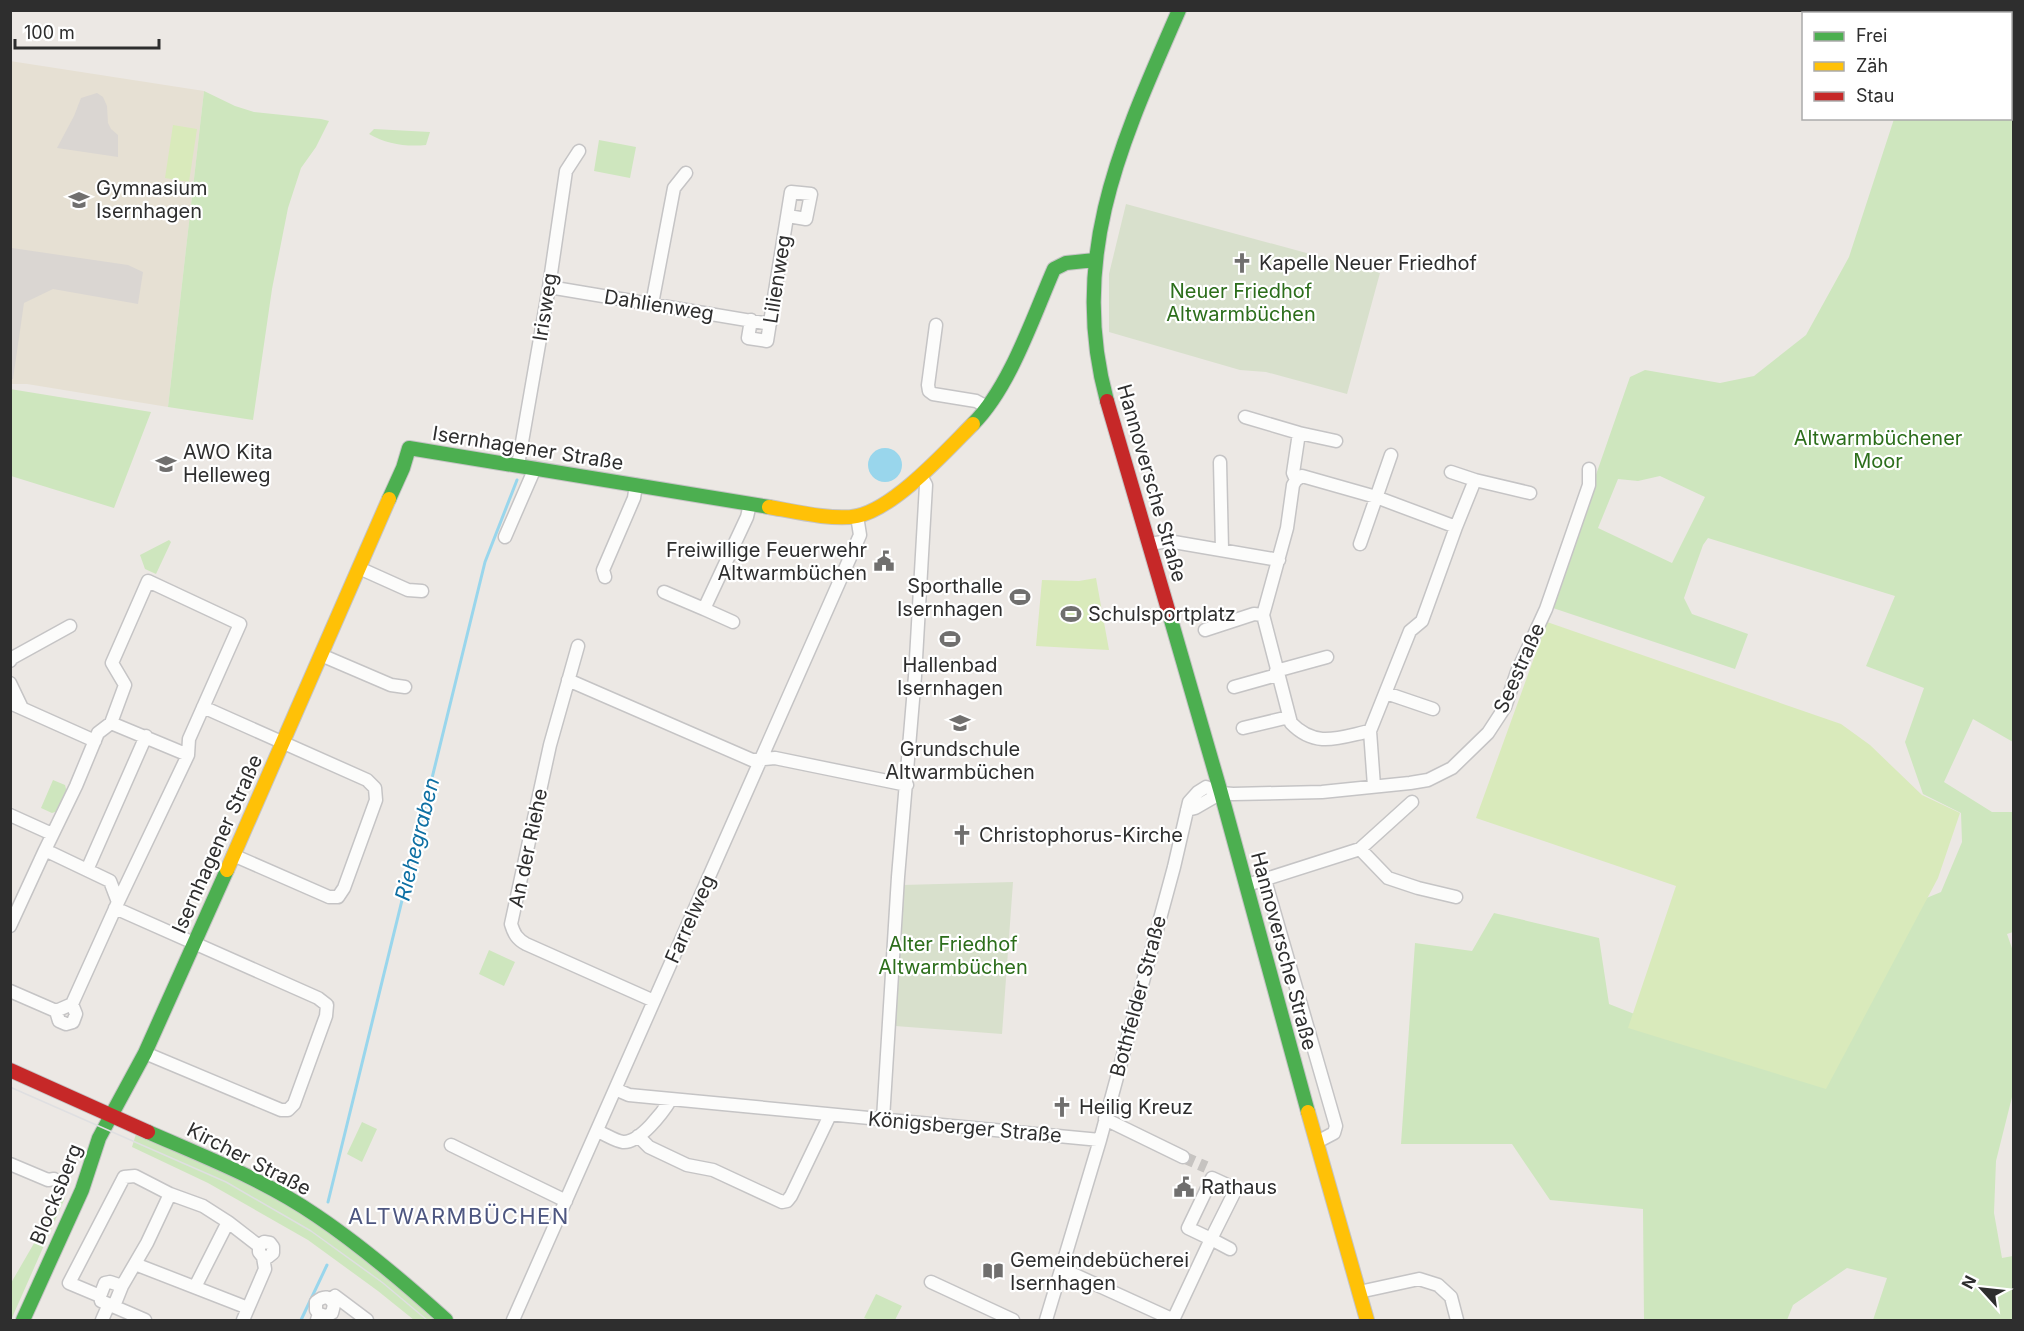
<svg xmlns="http://www.w3.org/2000/svg" width="2024" height="1331" viewBox="0 0 2024 1331" font-family="Inter,sans-serif">
<style>
.education{fill:#e6e0d3}
.green{fill:#cee6be;fill-rule:evenodd}
.cemetery{fill:#d8e0cc}
.pitch{fill:#d9eabb}
.plaza{fill:#dad6d2}
.water{fill:#99d6ec}
.lines{fill:none;stroke-linecap:round;stroke-linejoin:round}
.stream{stroke:#99d6ec;stroke-width:3}
.street-tunnel{stroke:#c6c3c0;stroke-width:12;stroke-dasharray:12 6;stroke-linecap:butt}
.street-casing{stroke:#c5c4c5;stroke-width:15}
.fast-casing{stroke:#c5c4c5;stroke-width:16}
.slow-casing{stroke:#c5c4c5;stroke-width:16}
.jam-casing{stroke:#c5c4c5;stroke-width:16}
.street{stroke:#fcfcfb;stroke-width:12}
.fast{stroke:#4caf50;stroke-width:14}
.slow{stroke:#ffc107;stroke-width:14}
.jam{stroke:#c62828;stroke-width:14}
.tram{stroke:#dfdfe1;stroke-width:1.5}
.labels{text-anchor:middle;dominant-baseline:central;stroke-width:4.5;stroke-linejoin:round;paint-order:stroke}
.poi-label{font-size:20px;fill:#2e2e2e;stroke:#fff;text-anchor:start}
.street-label{font-size:20px;fill:#2e2e2e;stroke:#fff}
.park-label{font-size:20px;fill:#2c6e1b;stroke:#fff}
.water-label{font-size:21px;font-style:italic;fill:#0d6fa3;stroke:#fff}
.quarter-label{font-size:22px;letter-spacing:1.5px;fill:#4d5680;stroke:#fff}
</style>
<rect width="100%" height="100%" fill="#ece8e4"/>
<path class="education" d="M10,61L204,91L168,407L27,384H11Z"/>
<path class="green" d="M1928,11H2013V742L1973,719L1944,782L1992,812H2013V932L2007,934L2014,954L2013,1093L1996,1161L1994,1213L2002,1258L2013,1256V1320H1873L1887,1278L1847,1268L1793,1305L1787,1320H1644L1643,1209L1550,1200L1512,1144H1401L1415,943L1472,951L1494,913L1599,938L1609,1004L1764,1065L1895,911L1941,892L1962,842L1961,813L1923,794L1905,742L1924,688L1866,666L1895,596L1708,538L1703,545L1684,598L1692,614L1748,634L1735,669L1550,607L1630,377L1645,370L1720,383L1754,376L1806,335L1849,257L1894,119L2010,118V14L1927,13ZM1660,476L1705,497L1672,563L1598,528L1618,479L1638,481Z
M204,91L235,106L254,112L321,119L329,121L316,147L301,168L288,208L272,289L253,420L168,407Z
M374,129L430,132L426,145C406,147 386,144 369,134Z
M599,140L636,147L630,178L594,171Z
M10,389L151,412L114,508L11,476Z
M169,540L171,542L156,574L145,569L140,555Z
M53,780L65,785L68,797L61,810L52,813L41,808Z
M489,950L515,962L504,986L479,974Z
M362,1122L377,1129L362,1162L347,1154Z
M136,1134L266,1192L317,1222L439,1320H414L378,1291L308,1240L208,1183L132,1147Z
M62,1195L65,1198L11,1320V1283Z
M876,1294L902,1306L895,1320H870L864,1318Z"/>
<path class="cemetery" d="M1126,204L1380,273L1347,394L1266,372L1240,370L1109,332V274Z
M1013,882L1002,1034L895,1026L902,885Z"/>
<path class="pitch" d="M173,125L197,129L189,182L165,178Z
M1096,578L1109,650L1036,646L1042,580L1079,581Z
M1547,622L1841,724L1870,745L1922,795L1960,813L1938,878L1826,1089L1628,1028L1676,886L1476,818Z"/>
<path class="plaza" d="M97,93L103,97L107,106L108,123L111,129L118,135V157L57,148L74,116L81,98Z
M12,248L128,265L143,272L138,304L53,289L24,303L13,379H11Z"/>
<path class="water" d="M868 465a17 17 0 1 1 34 0a17 17 0 1 1-34 0Z"/>
<g class="lines">
<path class="stream" d="M328,1202L485,562L517,480
M301,1320L327,1265"/>
<path class="street-tunnel" d="M1183,1157L1206,1167"/>
<g class="street-casing">
<path id="street" d="M549,287L770,324
M652,304L674,188L686,173
M751,320L748,338L767,341L791,192L811,194L806,219L788,216
M936,325L928,385L929,391L933,394L976,401L987,407
M1245,417L1299,433
M1220,462L1222,549
M518,465L549,287L566,171L579,151
M1451,472L1475,480L1456,527
M1296,480L1293,473L1299,433L1336,441
M1475,480L1530,493
M505,537L535,468
M1150,544L1168,541L1279,560
M1360,544L1391,455
M359,568L408,590L422,591
M605,577L603,570L634,498L636,485
M664,592L704,609L747,517L750,504
M704,609L733,622
M1205,630L1254,614L1263,615
M578,646L550,745L511,924C514,934 517,939 526,944L654,1001
M321,655L391,685L405,687
M10,661L12,658L70,626
M1276,671L1327,657
M568,680L752,760L775,758L907,785
M10,683L22,708
M1234,687L1277,675
M1386,693L1433,709
M10,703L95,741
M203,707L367,780L375,788L376,800L344,888L338,897H329L233,855
M111,723L188,755
M1243,728L1289,717
M1370,731C1340,737 1316,749 1291,723L1263,615L1287,528L1293,485L1296,480L1302,476L1376,497L1456,527L1422,621L1410,631L1370,731L1374,786
M1187,810L1195,808L1221,793
M10,815L52,834
M1360,849L1388,878L1418,888L1456,897
M87,870L146,736
M1265,880L1336,1126L1334,1133L1317,1142
M1247,885L1360,849L1412,802
M115,908L318,998L327,1005L326,1016L294,1104L288,1110H281L145,1053
M10,926L45,850
M10,991L56,1011L72,1004L118,902L188,755L189,739L240,624L148,581L112,663L125,685L111,723L98,733L76,786L45,850L110,881L118,902
M56,1011L59,1021L66,1024L73,1022L76,1014L72,1004
M615,1089L629,1095L1100,1140
M883,1119L898,877L915,676L926,485L921,476
M1105,1119L1183,1157
M597,1131C605,1134 615,1141 623,1142C640,1143 663,1112 671,1099
M638,1136L649,1147L687,1165L713,1170L782,1202L787,1201L791,1196L830,1115
M451,1145L566,1201
M10,1164L48,1180L54,1179
M1212,1178L1236,1189L1211,1239L1188,1228Z
M135,1264L248,1308
M1062,1269L1174,1320
M931,1282L1013,1320
M122,1286L110,1282L105,1283L100,1296L101,1301L145,1320
M195,1287L228,1222
M1359,1292L1419,1279L1438,1285L1451,1297L1457,1320
M100,1296L69,1283L124,1177L135,1176L170,1194
M331,1299L335,1296L367,1320
M114,1306L122,1286L147,1243L170,1194L203,1206L228,1222L259,1246
M102,1320L109,1304
M243,1320L265,1269L263,1257L259,1252V1246L264,1242L270,1243L273,1247V1253L268,1257H263
M317,1320L319,1314L316,1310V1302C324,1295 330,1296 334,1305L332,1313L326,1316L319,1314
M513,1320L860,535L857,516
M1046,1320L1100,1140L1174,867L1189,802L1198,792L1206,787L1221,793L1233,794L1322,792L1410,783L1428,780L1452,768L1488,733L1505,707L1517,672L1546,609L1589,485V469
M1173,1320L1211,1239L1230,1249"/>
</g>
<g class="fast-casing">
<path id="fast" d="M1107,401C1067,256 1123,139 1179,10
M973,424C1010,387 1033,317 1054,269L1066,263L1095,260
M389,499L403,468L409,448L769,507
M1169,613L1221,793L1308,1112
M148,1132C205,1157 265,1180 317,1216C363,1247 405,1283 446,1320
M23,1320L82,1190L99,1138L145,1053L227,870"/>
</g>
<g class="slow-casing">
<path id="slow" d="M769,507C792,511 834,521 857,516C895,508 946,451 973,424
M227,870L389,499
M1308,1112L1367,1320"/>
</g>
<g class="jam-casing">
<path id="jam" d="M1107,401L1169,613
M10,1070L148,1132"/>
</g>
<use href="#street" class="street"/>
<use href="#fast" class="fast"/>
<use href="#slow" class="slow"/>
<use href="#jam" class="jam"/>
<path class="tram" d="M10,1087L226,1182L311,1231L383,1283L427,1320"/>
</g>
<defs>
<g id="school-bare" transform="scale(1.62)"><path d="M0-5L7-2L0 1L-7-2ZM-4 1L0 2.5L4 1V4Q0 6-4 4Z" fill="#706f6e" stroke="#fff" stroke-width="2.5" paint-order="stroke"/></g>
<g id="church-bare" transform="scale(1.62)"><path d="M-1.2-6h2.4v3.5h3.3v2.4h-3.3V6h-2.4V-.1h-3.3v-2.4h3.3Z" fill="#706f6e" stroke="#fff" stroke-width="2.5" paint-order="stroke"/></g>
<g id="civic-bare" transform="scale(1.62)"><path d="M-.6-6.5H3V-4.5H.6V-3L4-1V1h2V6H-6V1h2V-1L-.6-3ZM-1.2 2.5V6h2.4V2.5Z" fill="#706f6e" stroke="#fff" stroke-width="2.5" paint-order="stroke"/></g>
<g id="stadium-bare" transform="scale(1.62)"><path d="M0-5a6.5 5 0 1 0 0 10a6.5 5 0 1 0 0-10ZM-3.5-1.8h7v3.6h-7Z" fill="#706f6e" stroke="#fff" stroke-width="2.5" paint-order="stroke"/></g>
<g id="library-bare" transform="scale(1.62)"><path d="M-6-4Q-3-5.5-.7-3.5V5Q-3 3-6 4ZM6-4Q3-5.5 .7-3.5V5Q3 3 6 4Z" fill="#706f6e" stroke="#fff" stroke-width="2.5" paint-order="stroke"/></g>
</defs>
<g fill-rule="evenodd">
<use href="#school-bare" x="79" y="200"/>
<use href="#church-bare" x="1242" y="263"/>
<use href="#school-bare" x="166" y="464"/>
<use href="#civic-bare" x="884" y="561"/>
<use href="#stadium-bare" x="1020" y="597"/>
<use href="#stadium-bare" x="1071" y="614"/>
<use href="#stadium-bare" x="950" y="639"/>
<use href="#school-bare" x="960" y="723"/>
<use href="#church-bare" x="962" y="835"/>
<use href="#church-bare" x="1062" y="1107"/>
<use href="#civic-bare" x="1184" y="1187"/>
<use href="#library-bare" x="993" y="1271"/>
</g>
<g class="labels">
<g class="poi-label">
<text x="96" y="188">Gymnasium<tspan x="96" dy="23">Isernhagen</tspan></text>
<text x="1259" y="263">Kapelle Neuer Friedhof</text>
<text x="183" y="452">AWO Kita<tspan x="183" dy="23">Helleweg</tspan></text>
<text x="867" y="550" text-anchor="end">Freiwillige Feuerwehr<tspan x="867" dy="23">Altwarmbüchen</tspan></text>
<text x="1003" y="586" text-anchor="end">Sporthalle<tspan x="1003" dy="23">Isernhagen</tspan></text>
<text x="1088" y="614">Schulsportplatz</text>
<text x="950" y="665" text-anchor="middle">Hallenbad<tspan x="950" dy="23">Isernhagen</tspan></text>
<text x="960" y="749" text-anchor="middle">Grundschule<tspan x="960" dy="23">Altwarmbüchen</tspan></text>
<text x="979" y="835">Christophorus-Kirche</text>
<text x="1079" y="1107">Heilig Kreuz</text>
<text x="1201" y="1187">Rathaus</text>
<text x="1010" y="1260">Gemeindebücherei<tspan x="1010" dy="23">Isernhagen</tspan></text>
</g>
<g class="street-label">
<text transform="translate(777 279) rotate(-81)">Lilienweg</text>
<text transform="translate(659 305) rotate(9)">Dahlienweg</text>
<text transform="translate(545 307) rotate(-81)">Irisweg</text>
<text transform="translate(528 448) rotate(9)">Isernhagener Straße</text>
<text transform="translate(1152 483) rotate(74)">Hannoversche Straße</text>
<text transform="translate(1519 668) rotate(-66)">Seestraße</text>
<text transform="translate(217 844) rotate(-66)">Isernhagener Straße</text>
<text transform="translate(528 848) rotate(-78)">An der Riehe</text>
<text transform="translate(690 919) rotate(-66)">Farrelweg</text>
<text transform="translate(1284 951) rotate(75)">Hannoversche Straße</text>
<text transform="translate(1138 996) rotate(-75)">Bothfelder Straße</text>
<text transform="translate(965 1127) rotate(5)">Königsberger Straße</text>
<text transform="translate(249 1159) rotate(27)">Kircher Straße</text>
<text transform="translate(56 1194) rotate(-68)">Blocksberg</text>
</g>
<g class="park-label">
<text x="1241" y="291">Neuer Friedhof<tspan x="1241" dy="23">Altwarmbüchen</tspan></text>
<text x="1878" y="438">Altwarmbüchener<tspan x="1878" dy="23">Moor</tspan></text>
<text x="953" y="944">Alter Friedhof<tspan x="953" dy="23">Altwarmbüchen</tspan></text>
</g>
<g class="water-label">
<text transform="translate(417 839) rotate(-76)">Riehegraben</text>
</g>
<g class="quarter-label">
<text x="459" y="1216">ALTWARMBÜCHEN</text>
</g>
</g>
<rect width="2024" height="1331" fill="none" stroke="#2e2e2e" stroke-width="24"/>
<rect x="1802" y="12" width="210" height="108" fill="#ffffff" stroke="#ababab" stroke-width="1.5"/>
<rect x="1814" y="32" width="30" height="9" fill="#4caf50" stroke="#ababab" stroke-width="1.5"/>
<text x="1856" y="42" font-size="18" fill="#2e2e2e">Frei</text>
<rect x="1814" y="62" width="30" height="9" fill="#ffc107" stroke="#ababab" stroke-width="1.5"/>
<text x="1856" y="72" font-size="18" fill="#2e2e2e">Zäh</text>
<rect x="1814" y="92" width="30" height="9" fill="#c62828" stroke="#ababab" stroke-width="1.5"/>
<text x="1856" y="102" font-size="18" fill="#2e2e2e">Stau</text>
<g transform="translate(1982 1289) rotate(297)" stroke="#ffffff" stroke-width="4.5" paint-order="stroke">
<path d="M0-4.5L10 22L0 15L-10 22Z" fill="#2e2e2e"/>
<text y="-9" font-size="16" font-weight="bold" text-anchor="middle" fill="#2e2e2e">N</text>
</g>
<path d="M15 39v9h144v-9" fill="none" stroke="#2e2e2e" stroke-width="3"/>
<text x="24" y="39" font-size="18" fill="#2e2e2e" stroke="#ffffff" stroke-width="4.5" paint-order="stroke">100 m</text>
</svg>
